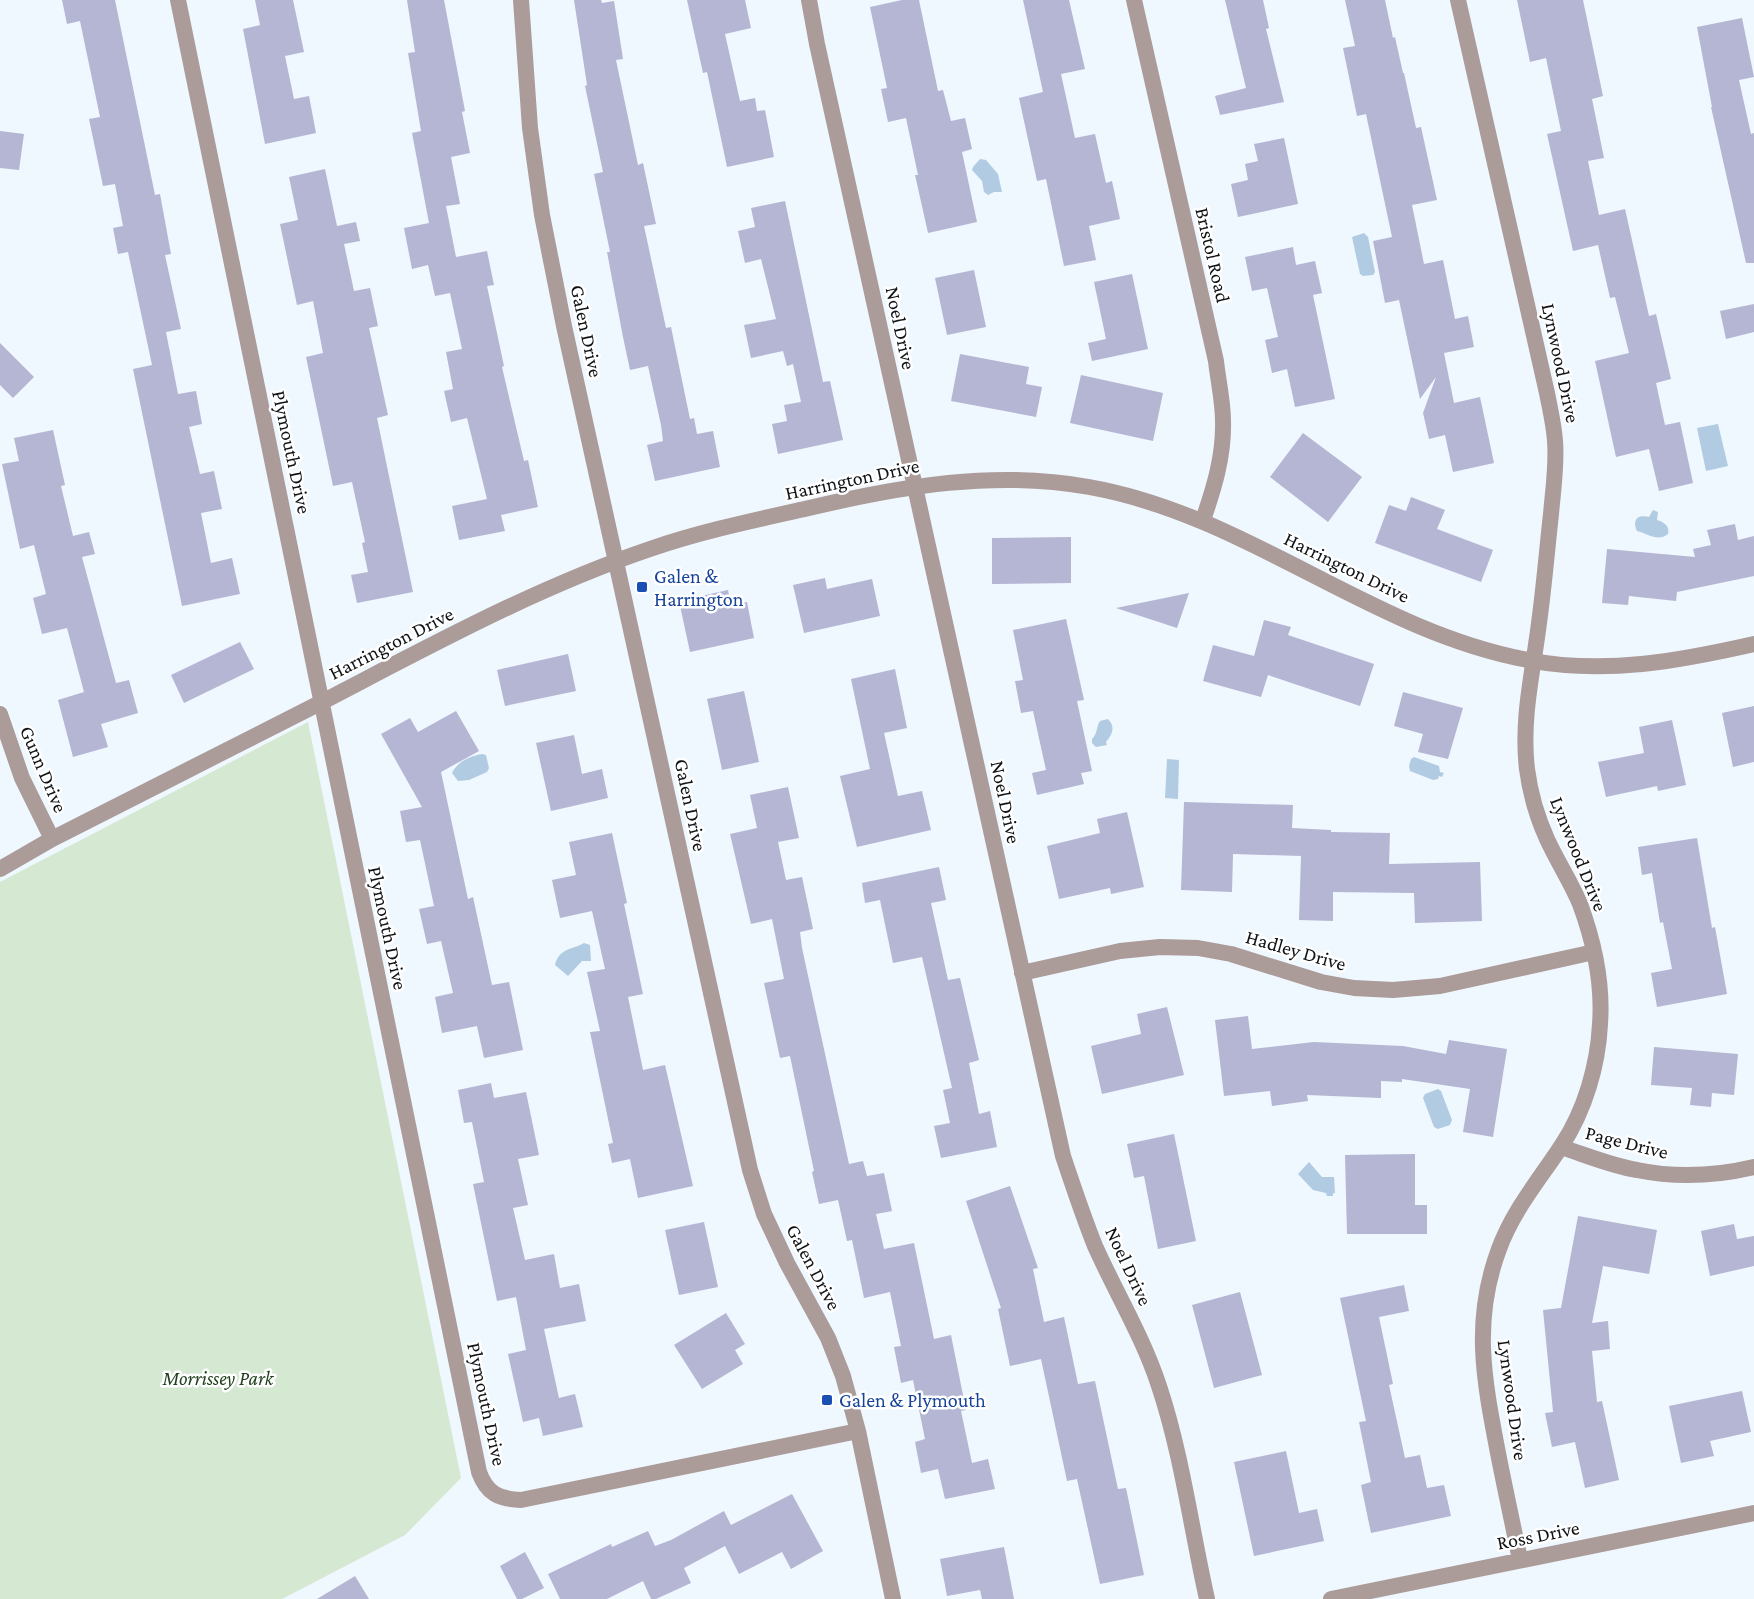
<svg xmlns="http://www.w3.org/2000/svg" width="1754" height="1599" viewBox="0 0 1754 1599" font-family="'Crimson Pro',serif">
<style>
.green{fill:#d4e8d2}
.water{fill:#b1cce2}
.building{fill:#b5b6d3}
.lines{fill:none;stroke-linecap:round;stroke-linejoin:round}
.minor{stroke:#ab9b99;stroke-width:16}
.transit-dot{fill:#1a4fb4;stroke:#fff;stroke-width:2}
.labels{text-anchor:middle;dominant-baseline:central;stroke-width:5;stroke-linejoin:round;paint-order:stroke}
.street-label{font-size:20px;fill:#0f1316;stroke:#fff}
.transit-label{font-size:20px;fill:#164399;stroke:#fff;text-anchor:start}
.park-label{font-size:20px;font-style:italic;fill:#1d3f1b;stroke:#fff}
</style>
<rect width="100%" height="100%" fill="#eff7ff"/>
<path class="green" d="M308,722L461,1478L405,1535L282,1599H0V882Z"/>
<path class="water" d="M980,159L986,160L998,174L1002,192H994L988,195L984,192L982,181L972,170L973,167Z
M1364,233L1368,237L1375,272L1373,275L1363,276L1360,274L1352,237Z
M1718,424L1728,466L1706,471L1697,428Z
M1653,510L1658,512L1657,520C1664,522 1670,526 1668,534C1658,542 1648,534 1637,531C1632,520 1637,514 1649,517Z
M1108,719C1116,727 1112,735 1106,742L1107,745L1096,747L1092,743V739C1098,733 1096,727 1100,721Z
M482,754L486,755L489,768L487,772L469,780L458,781L452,773C457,762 470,756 482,754Z
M1414,757L1439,766L1440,772L1444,773L1442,777L1439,776L1438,779L1433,780L1410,771L1409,766L1411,759Z
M1167,759L1179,760L1178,799L1165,798Z
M584,943L590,945L591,961H582L568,976L555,965C559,948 572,950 584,943Z
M1438,1089L1441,1091L1452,1120L1450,1125L1438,1129L1434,1127L1423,1098L1425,1094Z
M1309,1162L1322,1177H1334L1335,1193H1333V1196H1327L1326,1193L1313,1190L1298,1174Z"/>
<path class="building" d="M62,0H115L155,195L160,194L171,254L165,255L181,329L166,332L178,394L196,391L202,424L189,427L200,474L214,471L222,509L201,513L211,563L232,558L240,594L182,606L133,369L152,365L128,252L118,254L113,228L123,226L115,184L103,186L89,119L100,117L80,21L67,24Z
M255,0H293L304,52L285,56L294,99L309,96L316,133L265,144L243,29L260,25Z
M407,0H444L465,111L462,112L470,153L451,157L460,204L446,206L456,257L487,251L494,285L487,286L504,366L502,367L524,461L528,460L538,507L501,515L505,531L459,540L452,506L487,499L467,418L451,422L444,391L453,389L446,352L462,349L450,293L435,296L428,265L412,269L404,228L429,223L412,133L421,131L408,53L415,52Z
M574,0H601L602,3L614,1L623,59L616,60L638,165L643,163L656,224L644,226L666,328L671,327L690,419L694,418L697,434L713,431L720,467L655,481L647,445L663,441L661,425L648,366L630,370L623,337L607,252H610L594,174L603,172L585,86L587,85Z
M687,0H745L751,28L725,34L740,101L755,98L757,111L765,110L774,157L727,167L707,72L703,73Z
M902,0H919L938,91L943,90L951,121L965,118L972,149L962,152L977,222L928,233L915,175H918L906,118L888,122L881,89L887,88L870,7Z
M1023,0H1069L1085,69L1061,74L1075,138L1095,134L1106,183L1112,181L1120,219L1089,226L1096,260L1064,266L1046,179L1037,181L1019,98L1043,92Z
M1225,0H1263L1269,28L1266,29L1284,102L1220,115L1215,96L1246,88Z
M1345,0H1385L1393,38L1395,37L1403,73H1404L1416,128L1421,127L1437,200L1412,205L1424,264L1443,260L1455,319L1468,316L1474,347L1444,353L1454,403L1480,397L1494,463L1453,472L1445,435L1429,439L1423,413L1436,377L1420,399L1399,300L1385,303L1373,241L1392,237L1366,114L1357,116L1343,48L1355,46Z
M1517,0H1583L1603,96L1592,99L1604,158L1588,161L1599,215L1625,209L1649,316L1656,314L1671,379L1656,383L1665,425L1680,422L1693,483L1659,491L1649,449L1616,457L1595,361L1629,353L1615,297L1610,298L1598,245L1573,251L1547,134L1561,131L1546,58L1530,62Z
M1742,18L1754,77L1739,80L1751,134L1754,133V263H1746L1711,107H1712L1697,27Z
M0,131L24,134L19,170L0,168Z
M1284,138L1298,204L1238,217L1231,184L1248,180L1245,164L1258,161L1254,144Z
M325,169L337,226L356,222L360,241L344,244L354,291L370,288L378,326L369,328L388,415L377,418L413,592L357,603L351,575L368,572L362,543L365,542L352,482L333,486L306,357L323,353L313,301L297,305L280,224L298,220L289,177Z
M785,201L823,382L830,381L843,440L778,454L772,424L787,421L784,405L801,402L793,364L787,366L783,351L751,358L744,325L776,319L761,259L745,263L738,231L755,227L751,208Z
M1293,247L1296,265L1315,261L1322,293L1313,295L1335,399L1295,407L1287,369L1272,373L1265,340L1278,337L1267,288L1252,291L1245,257Z
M974,270L986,327L947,335L935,278Z
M1132,274L1148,349L1092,361L1088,343L1106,339L1094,282Z
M1754,304V332L1726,339L1720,311Z
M0,343L34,377L13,398L0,385Z
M960,354L1029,367L1026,384L1042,387L1036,417L951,401Z
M1081,375L1163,393L1153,441L1070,423Z
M53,430L65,485L61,486L73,536L89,532L95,554L82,557L116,683L129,680L138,713L101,724L108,747L73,757L58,700L84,692L67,628L42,634L33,598L46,594L34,545L20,549L2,464L19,461L14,438Z
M1303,433L1362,477L1328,522L1270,477Z
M1411,497L1445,510L1437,529L1493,550L1481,582L1375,543L1389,505L1406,511Z
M1735,524L1738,540L1754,536V576L1677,592L1676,601L1629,596L1628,605L1602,603L1607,549L1695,557L1693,549L1711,545L1707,530Z
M1071,537V583L992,584V538Z
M825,578L827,589L872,579L880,616L804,633L793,585Z
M728,590L731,605L747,602L754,638L690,652L679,601Z
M1189,593L1177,628L1116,608Z
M1066,619L1084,700L1077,701L1092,771L1081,773L1084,784L1037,795L1032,773L1046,770L1033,711L1021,713L1015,681L1023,680L1013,630Z
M1264,620L1291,627L1288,635L1374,664L1360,706L1268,675L1261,697L1203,681L1213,645L1254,656Z
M240,642L254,669L184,703L171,675Z
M568,654L576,691L505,706L497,670Z
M895,669L907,728L884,733L898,796L922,791L931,830L857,847L840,776L870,769L851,679Z
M744,691L759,762L722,770L707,699Z
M1403,692L1463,708L1448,759L1418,752L1423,734L1394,726Z
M1754,706V762L1733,767L1722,713Z
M456,711L479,751L441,772L468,899L473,897L492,985L509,982L523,1050L484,1058L477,1026L442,1033L435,997L453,993L441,941L427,944L419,909L434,906L420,840L406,842L400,811L422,807L381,734L410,718L418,732Z
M1672,720L1686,785L1658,791L1657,786L1606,797L1598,762L1644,753L1639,727Z
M574,735L582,774L602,769L608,798L551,811L536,743Z
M788,787L799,838L778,842L786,880L802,877L813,929L800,932L802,948L849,1164L863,1161L867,1176L884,1173L892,1211L876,1214L884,1249L914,1243L934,1339L951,1335L966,1410L961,1411L972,1463L988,1459L995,1489L945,1499L938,1469L921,1473L915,1442L925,1439L913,1380L901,1383L894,1347L901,1346L890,1292L864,1298L852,1240L847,1241L838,1200L819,1204L812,1172L814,1171L790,1056L780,1058L764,983L784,979L772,919L751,924L730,834L757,828L750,795Z
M1184,802L1293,805L1292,828L1331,830V832L1390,833L1389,864L1480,862L1482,921L1415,923L1414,893L1333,892V921L1299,920L1301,856L1233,854L1232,892L1181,890Z
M1127,812L1144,887L1111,894L1110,888L1059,899L1047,846L1100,833L1097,819Z
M612,833L627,903L624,904L643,994L628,997L643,1070L665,1065L693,1186L638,1198L630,1159L612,1163L608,1144L613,1143L590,1032L600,1031L587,972L605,969L592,911L560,918L552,880L576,875L569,842Z
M1697,838L1712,928L1715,927L1727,994L1657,1007L1651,973L1672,969L1663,922L1660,923L1652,873L1642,875L1638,847Z
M939,867L946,900L931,903L948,980L960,978L979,1060L969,1063L979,1114L990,1111L997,1147L941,1158L934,1126L950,1123L943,1090L952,1088L922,957L893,963L880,900L865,903L862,883Z
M1167,1007L1184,1075L1102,1094L1091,1046L1141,1034L1137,1014Z
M1248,1016L1252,1049L1314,1042L1403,1046L1446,1054L1449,1040L1507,1049L1493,1137L1463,1132L1470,1089L1402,1079V1082L1381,1081V1098L1307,1095L1308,1101L1272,1106L1270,1091L1224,1096L1215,1020Z
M1654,1047L1738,1054L1734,1095L1712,1093L1711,1107L1690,1105L1692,1088L1651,1085Z
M491,1083L494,1098L526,1092L539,1155L518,1159L528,1205L513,1208L525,1260L554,1254L560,1288L579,1284L586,1321L544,1329L559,1398L575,1394L583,1427L543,1436L539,1418L523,1422L508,1354L526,1350L516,1297L497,1301L473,1184L484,1182L472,1122L464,1123L458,1090Z
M1174,1134L1196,1241L1158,1249L1144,1176L1134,1178L1127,1144Z
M1415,1154V1205H1427V1234H1347L1345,1155Z
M1010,1186L1038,1268L1033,1269L1044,1322L1064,1317L1078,1384L1095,1381L1118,1489L1126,1488L1144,1575L1100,1584L1077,1479L1067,1481L1041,1359L1010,1366L998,1309L1001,1308L966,1201Z
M1578,1216L1657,1230L1649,1274L1603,1266L1592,1323L1608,1321L1610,1349L1592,1351L1597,1402L1602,1401L1619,1480L1585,1488L1575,1442L1552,1447L1545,1413L1553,1412L1543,1310L1561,1308Z
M704,1222L718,1287L679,1295L665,1230Z
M1734,1224L1737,1239L1754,1236V1266L1710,1276L1701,1231Z
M1404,1285L1409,1311L1379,1317L1393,1384L1389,1385L1405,1458L1420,1455L1427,1488L1444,1485L1451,1516L1371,1533L1361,1485L1371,1482L1359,1422L1366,1421L1340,1298Z
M1240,1292L1262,1375L1214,1388L1192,1305Z
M726,1313L745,1344L735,1350L743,1364L702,1389L674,1345Z
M1742,1391L1751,1432L1710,1441L1714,1456L1681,1463L1669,1406Z
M1286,1451L1299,1513L1317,1509L1324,1541L1254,1556L1234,1462Z
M792,1494L823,1551L791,1569L782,1552L739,1574L725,1546L684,1568L691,1583L656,1599H651L643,1581L607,1599H560L548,1574L611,1544L612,1547L648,1531L655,1546L671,1540L724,1511L731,1525Z
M1004,1547L1014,1599H982L980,1590L947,1596L940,1559Z
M525,1552L544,1588L522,1599H517L500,1566Z
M355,1576L369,1599H317Z"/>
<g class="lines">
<path class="minor" d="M178,0L479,1472C487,1494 499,1499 521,1500L858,1431
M521,0L530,128L542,215L564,326L750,1170L764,1214L787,1263L828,1338L843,1376L858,1431L893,1599
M809,0L817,44L1063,1156C1073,1186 1083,1216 1095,1246C1116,1293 1143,1337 1159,1386C1182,1455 1191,1528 1207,1599
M1134,0L1216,361C1218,380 1223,401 1223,421C1224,456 1214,488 1203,520
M1458,0L1547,393C1550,409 1554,425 1555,441C1557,465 1553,490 1551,514C1547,550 1544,587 1539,623C1533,672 1521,719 1527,769C1530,792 1537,817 1547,839C1557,861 1571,882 1580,904C1594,942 1603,983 1600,1024C1598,1065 1585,1110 1562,1145C1540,1179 1513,1210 1499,1249C1472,1321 1484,1380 1498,1453C1505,1489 1513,1525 1520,1560
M0,714L22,778L52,839
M0,869L52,839C141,793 231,749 320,703C428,647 535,588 650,549C702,531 756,520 809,508C902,486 995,470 1089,487C1248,515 1371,631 1528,660C1605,675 1679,661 1754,644
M1022,973L1120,951L1160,947L1198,948L1231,954L1321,982L1354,988L1393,990L1440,986L1594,952
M1561,1147C1586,1155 1612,1166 1637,1170C1676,1178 1716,1176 1754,1167
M1331,1599L1754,1513"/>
</g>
<g class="transit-dot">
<rect x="636" y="581" width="12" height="12" rx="3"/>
<rect x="821" y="1394" width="12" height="12" rx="3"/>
</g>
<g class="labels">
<g class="street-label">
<text transform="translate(1213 255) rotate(77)">Bristol Road</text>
<text transform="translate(901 328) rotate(78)">Noel Drive</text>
<text transform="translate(587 331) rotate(78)">Galen Drive</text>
<text transform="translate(1561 363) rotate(78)">Lynwood Drive</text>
<text transform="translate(292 452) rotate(78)">Plymouth Drive</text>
<text transform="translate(852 479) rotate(-12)">Harrington Drive</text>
<text transform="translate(1347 567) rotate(26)">Harrington Drive</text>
<text transform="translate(391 643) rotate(-27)">Harrington Drive</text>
<text transform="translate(44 769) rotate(67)">Gunn Drive</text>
<text transform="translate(1006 802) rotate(78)">Noel Drive</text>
<text transform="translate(691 805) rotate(78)">Galen Drive</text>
<text transform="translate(1579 854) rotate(68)">Lynwood Drive</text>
<text transform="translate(388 928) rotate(78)">Plymouth Drive</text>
<text transform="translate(1296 950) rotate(16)">Hadley Drive</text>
<text transform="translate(1627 1142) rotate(14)">Page Drive</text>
<text transform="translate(1129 1266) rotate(65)">Noel Drive</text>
<text transform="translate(814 1267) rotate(62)">Galen Drive</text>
<text transform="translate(1513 1400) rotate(82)">Lynwood Drive</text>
<text transform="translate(487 1404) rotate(78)">Plymouth Drive</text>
<text transform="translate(1538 1535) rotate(-11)">Ross Drive</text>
</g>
<g class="transit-label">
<text x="654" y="576">Galen &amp;<tspan x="654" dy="23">Harrington</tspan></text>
<text x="839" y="1400">Galen &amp; Plymouth</text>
</g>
<g class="park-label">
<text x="218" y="1378">Morrissey Park</text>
</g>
</g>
</svg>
